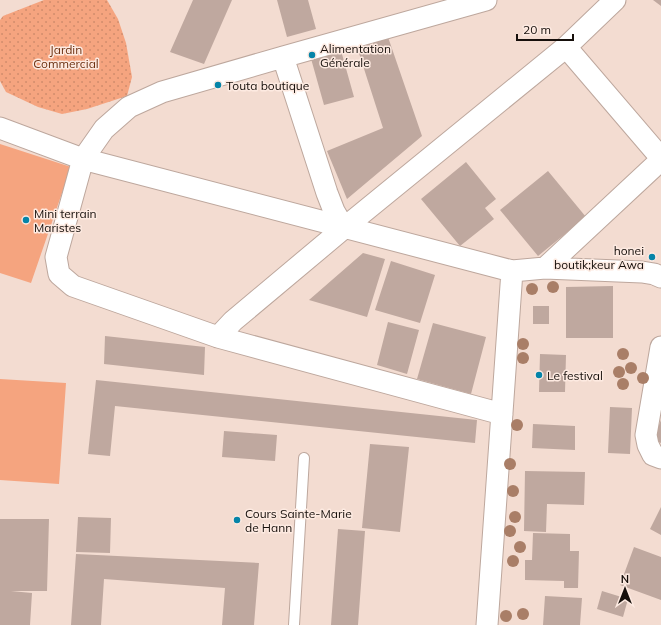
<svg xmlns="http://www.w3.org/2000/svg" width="661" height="625" viewBox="0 0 661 625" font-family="Mulish,sans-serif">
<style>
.park{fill:url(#park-dots)}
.pitch{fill:#f5a47f}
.building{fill:#bfa89f}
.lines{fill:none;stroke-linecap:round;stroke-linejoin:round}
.lane-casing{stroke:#bda79d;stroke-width:12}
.street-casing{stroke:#bda79d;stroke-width:23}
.lane{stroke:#fff;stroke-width:10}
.street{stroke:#fff;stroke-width:21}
.tree{fill:#a97e67}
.poi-dot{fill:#0584a8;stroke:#fdeae1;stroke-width:1.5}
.labels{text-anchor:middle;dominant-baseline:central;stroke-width:3;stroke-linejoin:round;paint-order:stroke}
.poi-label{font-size:12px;fill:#160f0b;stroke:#fdeae1;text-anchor:start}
.park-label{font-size:12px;fill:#6d3111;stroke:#fdeae1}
</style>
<defs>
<pattern id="park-dots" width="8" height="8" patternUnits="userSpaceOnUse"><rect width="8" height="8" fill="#f5a47f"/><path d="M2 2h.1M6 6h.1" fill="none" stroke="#d18c6c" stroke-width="1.8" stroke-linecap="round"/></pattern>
</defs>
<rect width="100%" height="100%" fill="#f3dcd1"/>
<path class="park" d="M44,0H107L118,19L126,43L132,77L127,96L87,109L62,114L38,107L6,92L0,81V20L3,16Z"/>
<path class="pitch" d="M0,144L71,167L31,283L0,273Z
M0,379L66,383L59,484L0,480Z"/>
<path class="building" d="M193,0H232L204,64L170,52Z
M277,0H308L316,29L287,37Z
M653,0H661V6Z
M388,37L422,136L347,199L327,151L383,128L357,47Z
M340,47L354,97L324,105L310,55Z
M466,162L496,199L485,208L494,219L460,246L421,199Z
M548,171L586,217L538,256L500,210Z
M363,253L385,259L367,317L309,300Z
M391,261L435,275L420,323L375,310Z
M613,286V338H566V287Z
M533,306H549V324H533Z
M388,322L419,330L407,374L377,365Z
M433,323L486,337L471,394L417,379Z
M105,336L205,347L204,375L104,364Z
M540,354L566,355L565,392H539Z
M96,380L477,420L475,443L115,406L110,456L88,454Z
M610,407L632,408L630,454L608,453Z
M661,420V443L653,440Z
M533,424L575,426V450L532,448Z
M224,431L277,435L275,461L222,457Z
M370,444L409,447L400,532L362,528Z
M525,471L585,472L584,505L547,504L546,532L524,531Z
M661,507V535L650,529Z
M78,517L111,518L110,553L76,552Z
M0,519H49L47,591H11L32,593L30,625H0Z
M338,529L365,531L358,625H331Z
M533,533L570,534V551H579L578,588H564V581L525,580V560H532Z
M634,547L661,557V600L620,585Z
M76,554L259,563L254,625H222L225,588L104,579L101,625H71Z
M602,591L628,599L623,617L597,609Z
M545,596L582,598L580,625H543Z"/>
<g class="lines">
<g class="lane-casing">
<path id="lane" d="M294,625L304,458"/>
</g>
<g class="street-casing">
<path id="street" d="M486,0L283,57L162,92L129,107L104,129L83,159L56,257L59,274L73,286L218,337L502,414
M566,47L661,158
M283,57L327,193L334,211L344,228
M0,128L83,159L512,271L545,268L642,272L654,274L661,277
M545,268L661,160
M218,337L233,321L344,228L566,47L615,0
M661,347L646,435L648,445L653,455L661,458
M487,625L512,271"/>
</g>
<use href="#lane" class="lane"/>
<use href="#street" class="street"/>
</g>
<g class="tree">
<circle cx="553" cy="287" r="6"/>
<circle cx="532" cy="289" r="6"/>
<circle cx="523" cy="344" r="6"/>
<circle cx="623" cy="354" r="6"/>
<circle cx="523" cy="358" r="6"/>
<circle cx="631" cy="368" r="6"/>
<circle cx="619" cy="372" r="6"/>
<circle cx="643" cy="378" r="6"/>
<circle cx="623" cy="384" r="6"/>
<circle cx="517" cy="425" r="6"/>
<circle cx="510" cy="464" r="6"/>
<circle cx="513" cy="491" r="6"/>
<circle cx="515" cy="517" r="6"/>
<circle cx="510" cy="531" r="6"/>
<circle cx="520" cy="547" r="6"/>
<circle cx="513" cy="561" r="6"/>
<circle cx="523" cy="614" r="6"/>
<circle cx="506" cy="616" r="6"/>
</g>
<g class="poi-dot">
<circle cx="312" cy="55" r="4"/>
<circle cx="218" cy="85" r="4"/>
<circle cx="26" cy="220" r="4"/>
<circle cx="652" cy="257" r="4"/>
<circle cx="539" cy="375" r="4"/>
<circle cx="237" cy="520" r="4"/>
</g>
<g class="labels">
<g class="poi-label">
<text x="320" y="48">Alimentation<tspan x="320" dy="14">Générale</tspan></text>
<text x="226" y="85">Touta boutique</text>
<text x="34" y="213">Mini terrain<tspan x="34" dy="14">Maristes</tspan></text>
<text x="644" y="250" text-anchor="end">honei<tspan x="644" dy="14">boutik;keur Awa</tspan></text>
<text x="547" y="375">Le festival</text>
<text x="245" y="513">Cours Sainte-Marie<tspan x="245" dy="14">de Hann</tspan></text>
</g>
<g class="park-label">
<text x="66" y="49">Jardin<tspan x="66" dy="14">Commercial</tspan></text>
</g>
</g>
<g transform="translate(625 589)" stroke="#fdeae1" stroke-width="3" paint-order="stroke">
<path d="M0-3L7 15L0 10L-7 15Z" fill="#160f0b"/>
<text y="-6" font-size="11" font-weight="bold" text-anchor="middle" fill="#160f0b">N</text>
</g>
<path d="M517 34v6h56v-6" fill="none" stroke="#160f0b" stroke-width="2"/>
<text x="523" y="34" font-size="12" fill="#160f0b" stroke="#fdeae1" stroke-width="3" paint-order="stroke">20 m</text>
</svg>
